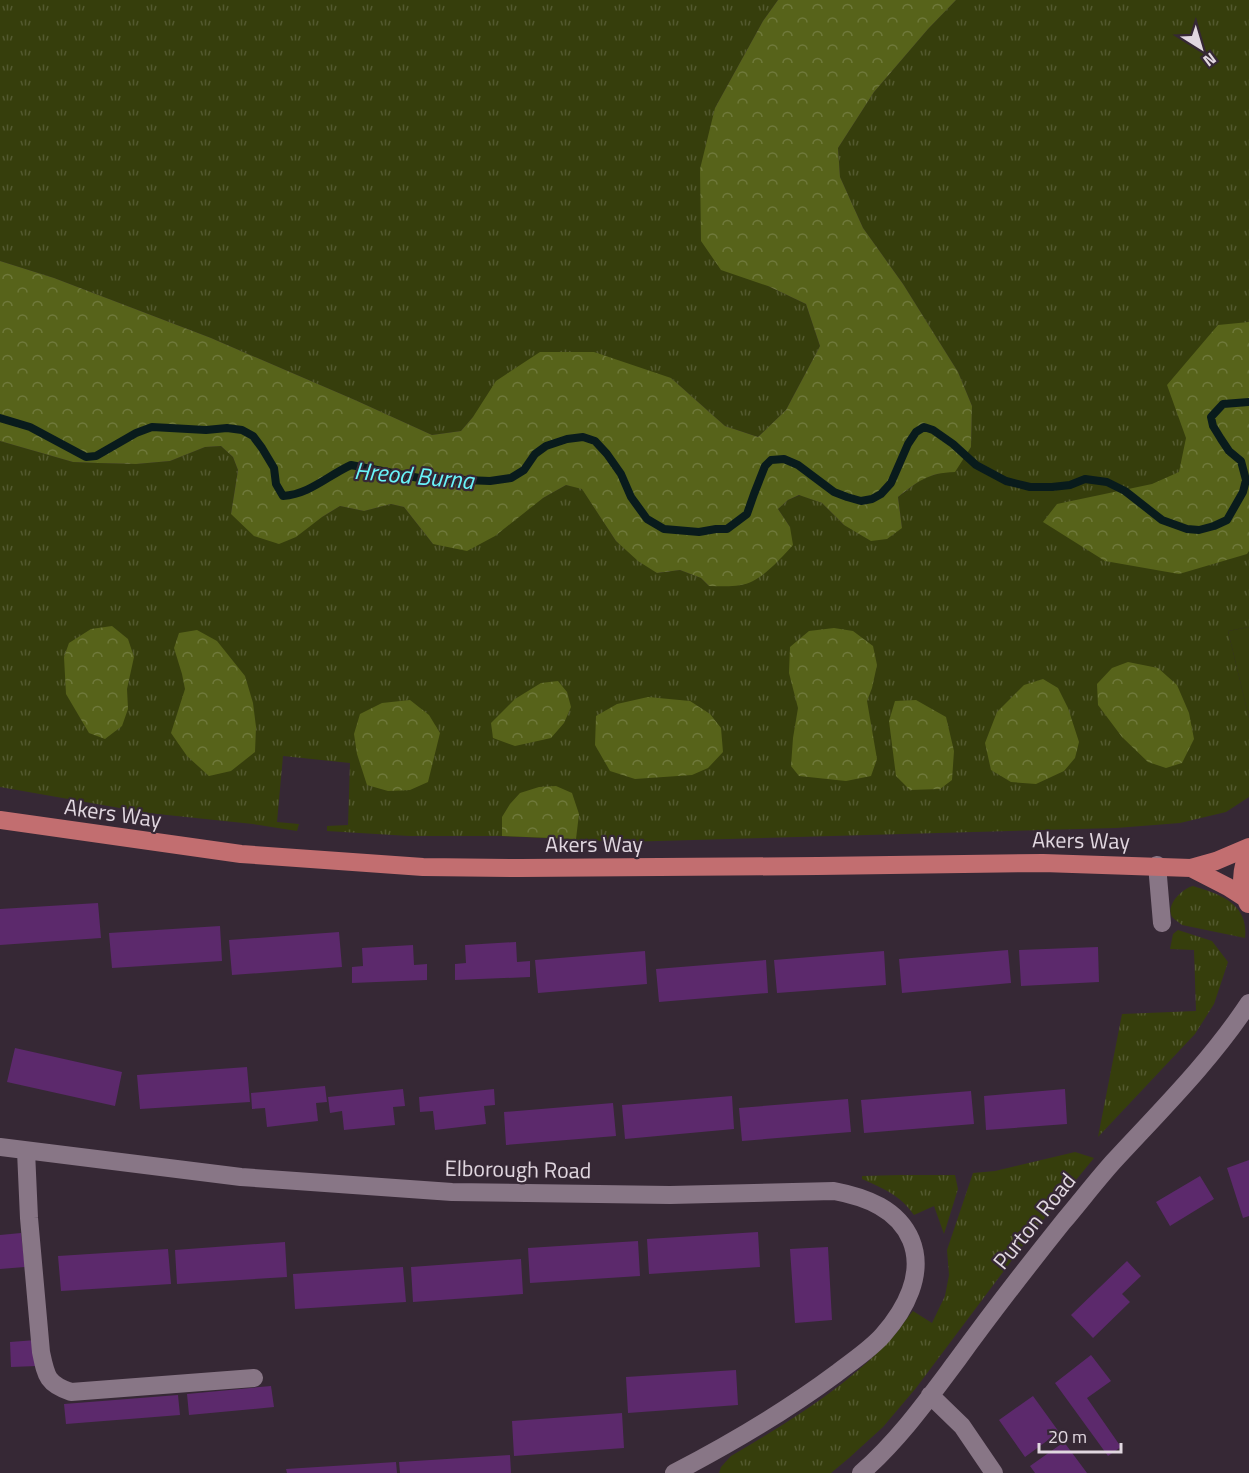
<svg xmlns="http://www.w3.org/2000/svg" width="1249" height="1473" viewBox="0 0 1249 1473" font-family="'Titillium Web',sans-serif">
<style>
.grass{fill:url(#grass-tufts)}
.forest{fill:url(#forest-crowns)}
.garden{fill:#363e0c}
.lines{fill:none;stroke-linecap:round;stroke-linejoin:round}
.stream{stroke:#091b1c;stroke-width:8}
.building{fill:#5c296c}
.minor{stroke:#887686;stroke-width:18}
.major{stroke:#c26e70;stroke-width:18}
.labels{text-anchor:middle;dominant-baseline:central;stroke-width:4.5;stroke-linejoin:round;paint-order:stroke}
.street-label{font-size:22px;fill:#e1d7e0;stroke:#362835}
.water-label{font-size:24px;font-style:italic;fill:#69f4f9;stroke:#362835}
</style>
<defs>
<pattern id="grass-tufts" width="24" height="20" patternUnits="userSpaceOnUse" patternTransform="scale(1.5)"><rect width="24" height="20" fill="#363e0c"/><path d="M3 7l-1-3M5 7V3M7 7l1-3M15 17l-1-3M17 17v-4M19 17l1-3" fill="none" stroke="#53592f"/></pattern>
<pattern id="forest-crowns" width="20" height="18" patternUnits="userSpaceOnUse" patternTransform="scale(1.5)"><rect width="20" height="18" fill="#57631a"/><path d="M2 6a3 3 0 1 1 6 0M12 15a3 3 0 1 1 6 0" fill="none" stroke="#6f793b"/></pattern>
</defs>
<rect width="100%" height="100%" fill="#362835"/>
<path class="grass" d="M0,0H778L763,21L715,108L768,286L806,304L820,346L786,410L758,437L725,426L671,378L473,417L461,431L432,435L355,400L211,338L54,278L0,261Z
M956,0H1249V627L1228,631L1249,718V797L1226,812L1180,823L1116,828L622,842L502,836H409L327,831V826L348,825L350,763L283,756L277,822L299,824L297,831L253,824L148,813L0,787V441L73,462L98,463L136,464L170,461L205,447L221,446L233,457L238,470L231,514L322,517L340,506L364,511L391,504L404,507L433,544L543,498L566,485L582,488L616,541L657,573L680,570L701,578L709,586L790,527L778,509L788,500L800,495L822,503L844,525L902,528L898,497L923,478L944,472L971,447L972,406L958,372L903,284L863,228L840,177L838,148L874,92L928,29Z
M1193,886C1220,894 1249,904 1245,938L1182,925C1181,924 1174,919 1173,918C1164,907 1181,889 1193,886Z
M1178,930L1212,941L1228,962L1214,1004L1195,1034L1098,1137L1122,1014L1196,1011L1194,950L1170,949L1173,934Z
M1075,1152L1094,1158L1030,1236L916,1388L883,1427L849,1458L831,1473H719L721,1467L731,1456C787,1423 845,1388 890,1340C899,1331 905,1320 913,1311L932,1323L945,1296L949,1275L947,1250L973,1173L995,1171Z
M899,1175H955L958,1189L944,1234L934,1206L914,1215C900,1195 884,1189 862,1179V1176Z"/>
<path class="forest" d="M778,0H956L928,29L874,92L838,148L840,177L863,228L903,284L958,372L972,406L971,447L955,472C927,473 919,481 898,497L902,528L887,539L871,541L844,525L822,503L799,495L788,500L778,509L790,527L793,545C783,556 766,575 753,581C740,588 723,586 709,586L701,578L680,570L657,573L638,561L616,541L582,489L566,485L543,498L495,536L467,551L433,544L404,507L391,504L364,511L340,506L322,517L296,537L279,544L254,536L231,514L238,470L233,457L221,446L205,447L170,461L136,464L98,463L73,462L0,441V261L54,278L211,338L355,400L432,435L461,431L473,417L496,381L540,352H594L671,378L725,426L758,437L786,410L820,346L806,304L768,286L721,270L701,241L700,169L715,108L763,21Z
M1249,322V551L1247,554L1179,574L1105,561L1043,522L1057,504L1152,484L1179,472L1186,438L1167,385L1218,325Z
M112,626L128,639L134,657L127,689L128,709L122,726L105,739L89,733L66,694L64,657L69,643L91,629Z
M834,628L853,631L873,646L877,665L872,688L867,701L877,759L871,776L846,781L799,776L791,766L793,738L798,708L789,673L790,647L809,631Z
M197,630L217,641L245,676L253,703L256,727L255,752L231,771L209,776L187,756L171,733L185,689L182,674L174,648L179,633Z
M1128,662L1158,668L1177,685L1189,713L1194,739L1182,763L1166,768L1148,762L1122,737L1098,705L1097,684L1112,668Z
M1043,679L1058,688L1068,708L1079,742L1075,758L1064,771L1036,784L1011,782L991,770L985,743L997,712L1024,685Z
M558,681L567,692L571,707L564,723L551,738L515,746L493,738L491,723L515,699L541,683Z
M648,697L690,701L710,714L721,728L723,752L708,768L692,775L635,779L610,771L595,745L596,716L617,704Z
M410,700L429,715L440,733L428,782L410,790L388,791L367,785L357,754L354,734L360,714L382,703Z
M916,700L946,717L954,751L952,780L940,789L910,790L896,776L889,721L895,701Z
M556,786L572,793L579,814L576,839L502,836V817L510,804L520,793L539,787Z"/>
<path class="garden" d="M1249,627V718L1228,631Z"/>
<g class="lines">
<path class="stream" d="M0,418L30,427L86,457L96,456L136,433L152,427L206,430L227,428L242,430L253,436L262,448L274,468L276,484L283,496C310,494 327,476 351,465L419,478L490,481L511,478L524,470L535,454L546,446L567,439L583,437L595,441L607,454L621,474L631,497L647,519L664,529L699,532L716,529H727L747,514L754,494L765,466L771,460L784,459L798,465L834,492L847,497L861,501L872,499L881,494L891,483L908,444L916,432L924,427L933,430L953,444L976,465L1006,481L1030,487H1052L1070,485L1085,479L1107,482L1125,491L1162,520L1187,529L1199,530L1214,526L1227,520L1243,492L1246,480L1241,461L1229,451L1221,439L1213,426L1211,417L1223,404L1249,402"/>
</g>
<path class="building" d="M98,903L101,938L0,945V909Z
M220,926L222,961L112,968L109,933Z
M339,932L342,967L232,975L229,940Z
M516,942L517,962L530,961V977L455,980V964L466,963L465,945Z
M413,945L414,965L427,964V980L352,983V967L363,966L362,948Z
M1098,947L1099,982L1021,986L1019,950Z
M1008,950L1011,983L902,993L899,959Z
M645,951L647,984L538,993L535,960Z
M884,951L886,985L777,993L774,960Z
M766,960L768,993L659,1002L656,969Z
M15,1048L122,1072L115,1106L7,1082Z
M247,1067L250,1102L140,1109L137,1075Z
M325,1086L327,1102L316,1103L318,1121L267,1127L265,1108L252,1109L251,1093Z
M403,1089L405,1106L393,1107L395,1125L344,1130L342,1111L330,1113L328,1097Z
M494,1089L495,1105L484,1106L486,1124L435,1130L433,1111L420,1112L419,1097Z
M1065,1089L1067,1124L986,1130L984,1096Z
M971,1091L974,1124L864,1133L861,1100Z
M732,1096L734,1129L625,1139L622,1105Z
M848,1099L851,1132L742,1141L739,1108Z
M613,1103L616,1136L506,1145L504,1112Z
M1249,1160V1216L1243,1218L1227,1168Z
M1200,1176L1214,1199L1170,1226L1156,1202Z
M758,1232L760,1267L649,1274L647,1239Z
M21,1233L25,1267L0,1269V1235Z
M638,1241L640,1276L530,1283L528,1248Z
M285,1242L287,1277L177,1284L175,1250Z
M828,1247L832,1320L795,1323L790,1249Z
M168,1249L171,1284L61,1291L58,1256Z
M521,1259L523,1294L413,1302L411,1267Z
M1127,1261L1141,1276L1122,1294L1130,1302L1093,1338L1071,1315Z
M403,1267L406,1302L295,1309L293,1274Z
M36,1340L37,1366L11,1367L10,1342Z
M1091,1355L1111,1381L1087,1398L1121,1447L1108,1456L1055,1383Z
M736,1370L738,1405L628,1413L626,1377Z
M271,1386L274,1407L189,1415L187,1394Z
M178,1395L180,1415L66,1424L64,1404Z
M1033,1396L1059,1432L1025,1457L999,1420Z
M622,1413L624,1448L514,1456L512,1421Z
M1064,1442L1087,1473H1035L1030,1466Z
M510,1455L511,1473H400L399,1462Z
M396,1462L397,1473H287L286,1469Z"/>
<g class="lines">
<path class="minor" d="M1157,865L1162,923
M0,1147L241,1177L452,1192L670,1195L834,1191C866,1197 898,1209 911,1240C925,1274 905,1310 883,1335C871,1349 851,1362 837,1373C786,1411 730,1444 674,1473
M26,1151L29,1218L41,1352C46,1376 47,1384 71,1392L254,1378
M930,1395L962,1426L994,1473
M861,1473C899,1440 928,1399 958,1359C992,1312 1027,1267 1063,1222C1080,1202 1096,1181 1113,1162C1160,1111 1210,1062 1249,1003"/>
<path class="major" d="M0,820L241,854L423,867L520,868L818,866L1043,863L1191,868L1216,861L1249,847
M1191,868L1228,887L1245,898
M1248,904C1240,889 1240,868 1249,854"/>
</g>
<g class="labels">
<g class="street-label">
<text transform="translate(113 813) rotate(8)">Akers Way</text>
<text transform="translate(1081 840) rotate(1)">Akers Way</text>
<text x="594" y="844">Akers Way</text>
<text transform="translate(518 1169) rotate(1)">Elborough Road</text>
<text transform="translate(1034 1221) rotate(-51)">Purton Road</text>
</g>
<g class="water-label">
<text transform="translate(414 475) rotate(5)">Hreod Burna</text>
</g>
</g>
<g transform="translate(1201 48) rotate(143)" stroke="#362835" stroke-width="4.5" paint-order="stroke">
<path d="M0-4.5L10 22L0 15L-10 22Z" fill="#e1d7e0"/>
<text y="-9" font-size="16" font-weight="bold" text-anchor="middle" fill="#e1d7e0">N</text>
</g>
<path d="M1039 1443v9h82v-9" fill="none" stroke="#e1d7e0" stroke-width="3"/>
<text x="1048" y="1443" font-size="18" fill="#e1d7e0" stroke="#362835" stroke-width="4.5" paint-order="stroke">20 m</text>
</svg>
